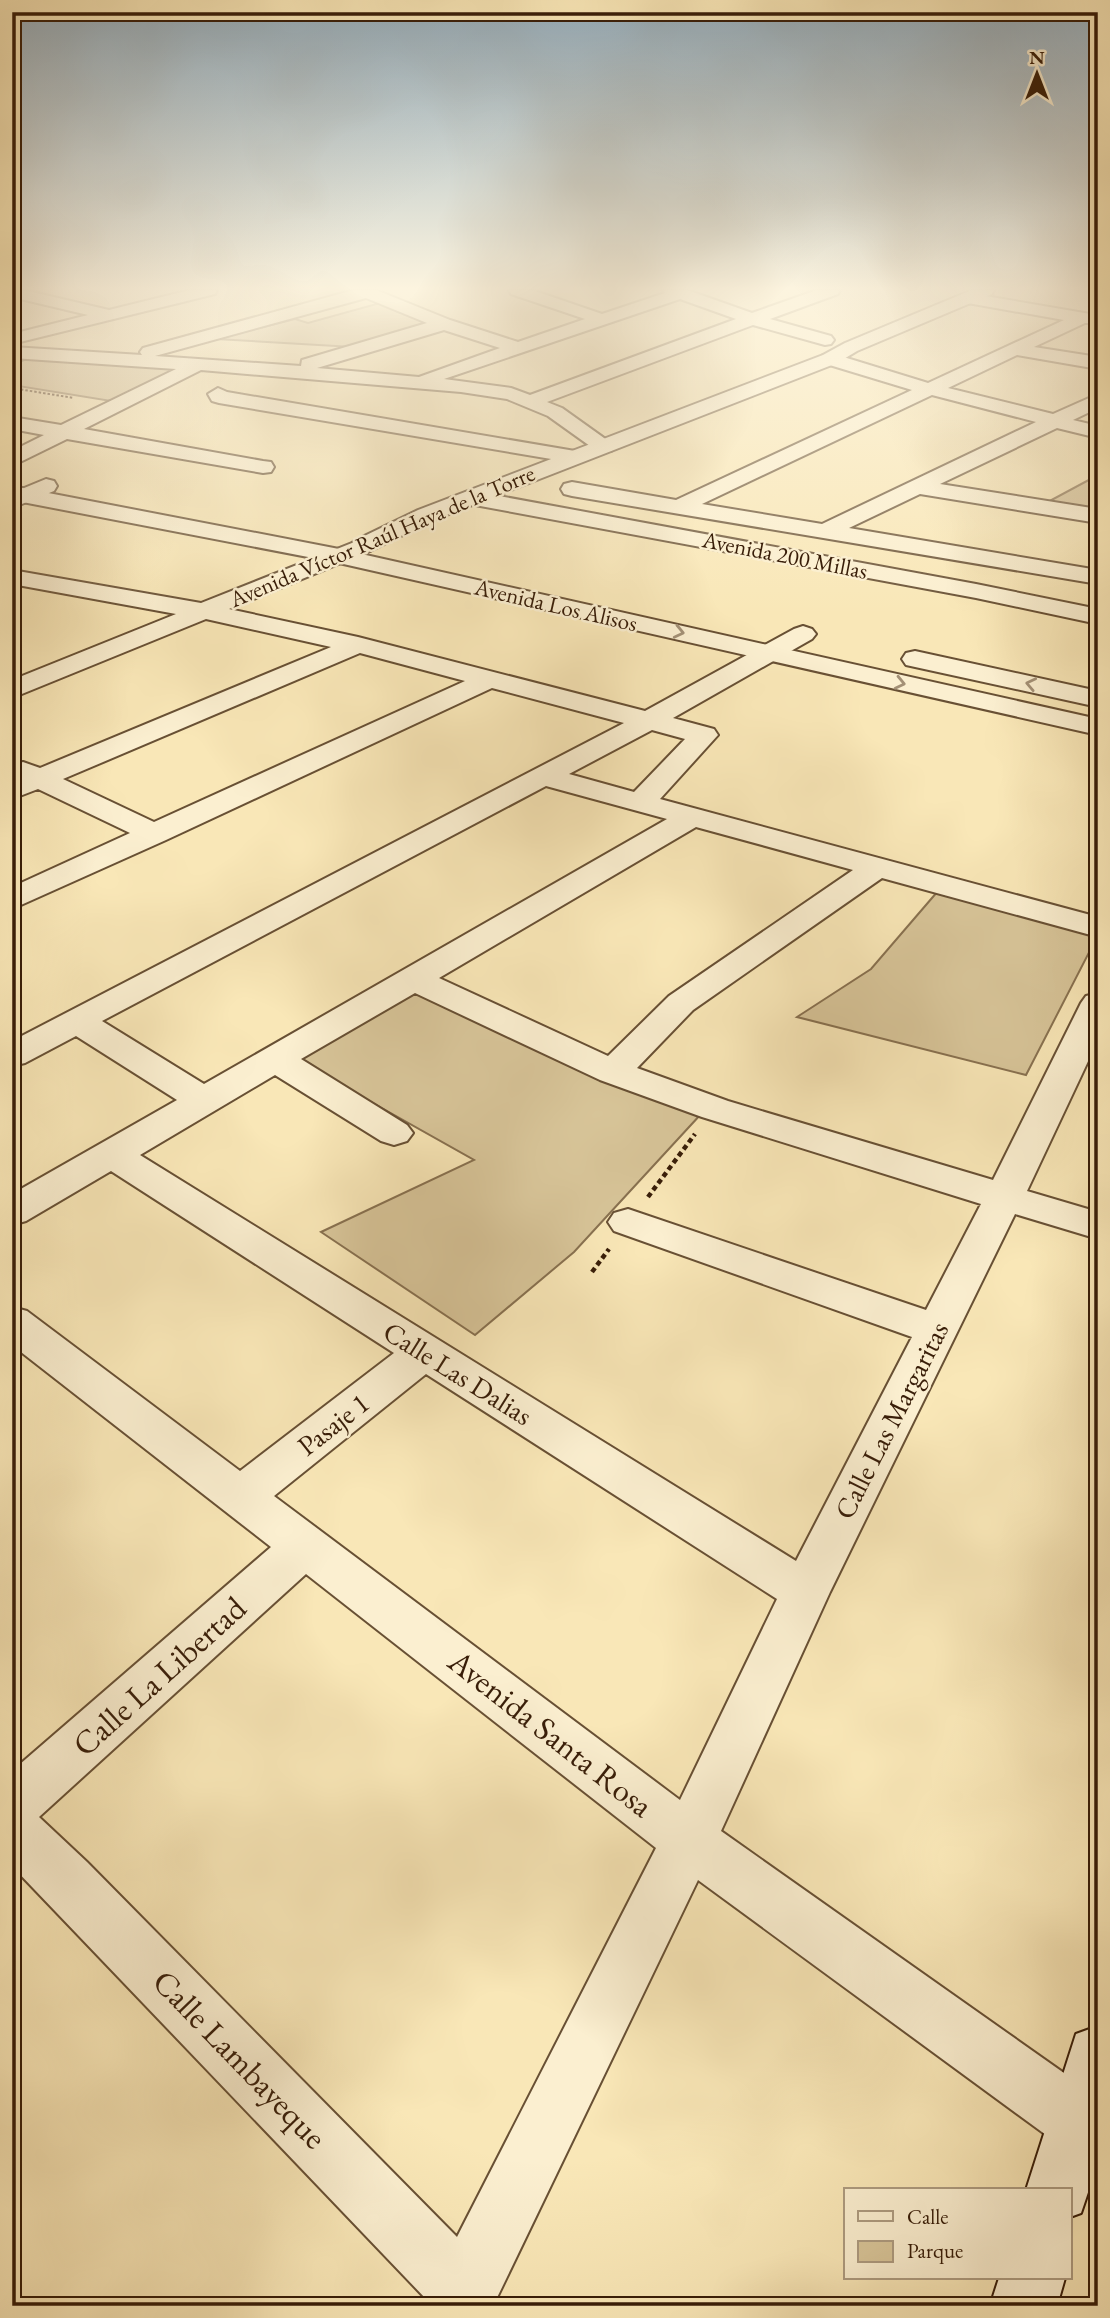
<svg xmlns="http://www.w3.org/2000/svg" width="1110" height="2318" viewBox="0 0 1110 2318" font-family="'EB Garamond',serif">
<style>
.green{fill:#d8c599;stroke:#887150;stroke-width:2}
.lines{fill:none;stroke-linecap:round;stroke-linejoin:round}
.minor-casing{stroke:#685034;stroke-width:4}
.tertiary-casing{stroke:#685034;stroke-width:4}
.secondary-casing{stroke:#381d08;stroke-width:4}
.path-far1{stroke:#381d08;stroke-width:2;stroke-dasharray:2.5 2;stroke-linecap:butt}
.path{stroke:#381d08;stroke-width:4.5;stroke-dasharray:5 3.5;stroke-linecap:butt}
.minor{fill:#fbefd0;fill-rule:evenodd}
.tertiary{fill:#fbefd0;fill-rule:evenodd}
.secondary{fill:#fbefd0;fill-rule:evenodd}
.oneway{stroke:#a39076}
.labels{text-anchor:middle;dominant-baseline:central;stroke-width:5;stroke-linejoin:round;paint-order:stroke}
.far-street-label{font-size:23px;fill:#381d08;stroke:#fbefd0}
.street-label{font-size:28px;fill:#381d08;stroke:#fbefd0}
.near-street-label{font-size:33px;fill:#381d08;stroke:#fbefd0}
</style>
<rect width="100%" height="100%" fill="#f9e7b7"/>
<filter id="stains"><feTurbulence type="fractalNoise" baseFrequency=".00286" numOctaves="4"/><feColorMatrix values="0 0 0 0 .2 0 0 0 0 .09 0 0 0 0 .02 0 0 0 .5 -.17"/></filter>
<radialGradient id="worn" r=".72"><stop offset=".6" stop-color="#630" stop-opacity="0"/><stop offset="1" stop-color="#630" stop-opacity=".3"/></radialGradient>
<path class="green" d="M380,303L428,323L353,347L216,339L295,319L308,323Z
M29,358L183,367L111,401L12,385V365Z
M1098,475V512L1044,504Z
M938,891L1098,935L1026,1075L797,1017L871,969Z
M406,988L701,1114L574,1252L475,1335L321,1232L474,1160L291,1057Z"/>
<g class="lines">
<g class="minor-casing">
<path id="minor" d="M12,290H24L109,310L190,290H217L215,294L12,344V334L88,315L12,297Z
M354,290H376L450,320L518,342L585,319L511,294L509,290H532L602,314L665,293L663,290H687L752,313L817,290H840L838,294L770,319L831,336L834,340L831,344L825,345L753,325L547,402L562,408L611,443L614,447L611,451H597L548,416L507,399L461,392L201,370L84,429L263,461L271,462L274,467L271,472L263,473L67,439L12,466V451L44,435L12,429V417L61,425L176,369L12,358V347L142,355L140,352L143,348ZM366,298L427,323L302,360L301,366L155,356ZM680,299L736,319L530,395L511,388L444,379ZM444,330L500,348L419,377L317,368Z
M968,293L1096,315V323H1085L1034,347L1098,357V369L1017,355L948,388L1053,414L1098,394V408L1073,420L1098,426V438L1057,428L940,484L1098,509V523L920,494L849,528L1098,570V584L572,496L564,494L561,489L564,484L572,482L676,500L912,390L823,363L821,359L823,355H837L928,383L1064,320L962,302L960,298ZM932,395L1036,422L822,524L702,504Z
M218,388L227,392L575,451L582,453L585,457L582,461L575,463L219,403L212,401L208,394Z
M46,479L54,481L57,486L54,491L12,508V493Z
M472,491L976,584L1098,609V624L976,598L464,503L461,498L464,493Z
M362,539L370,541L374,546L370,551L229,609L358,637L645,711L794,629L803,626L812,629L816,634L812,639L673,718L714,729L718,735L660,799L1098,917V937L882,878L693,1010L637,1068L728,1101L993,1180L1081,1003L1086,996L1098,993V1040L1027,1191L1098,1212V1239L1015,1214L830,1592L721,1831L1098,2097V2144L1079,2152L1057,2143L698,1880L493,2306H425L427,2300L12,1866V1771L271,1547L12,1345V1307L27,1311L240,1471L394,1353L111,1171L26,1221L12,1225V1194L177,1100L76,1036L25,1063L12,1066V1041L624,723L492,688L166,840L12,909V887L130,833L38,789L12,799V779L15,778L12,776L13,765L23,762L40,768L331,647L206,619L12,698V680L176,614L12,584V570L201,603ZM360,653L465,681L154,822L63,779ZM652,730L685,739L634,792L569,774ZM546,786L667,819L204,1084L102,1021ZM696,827L853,870L669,996L608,1056L439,978ZM415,993L600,1080L702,1117L981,1204L926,1310L628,1209L614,1213L608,1222L614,1231L912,1337L796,1561L140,1155L275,1075L381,1141L394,1145L407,1141L413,1133L407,1125L301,1059ZM426,1374L777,1599L680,1800L274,1496ZM306,1574L656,1848L457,2237L87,1862L39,1817Z"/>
</g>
<g class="tertiary-casing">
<path id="tertiary" d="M972,290H994L992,294L857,351L837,363L434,520L370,551H354L350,546L354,541L418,510L823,355L845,343Z
M12,486L339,549L1098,719V735L339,563L12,500Z
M915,651L1098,691V707L906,665L902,659L906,653Z"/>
</g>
<g class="secondary-casing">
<path id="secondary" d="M1098,2026V2163L1081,2213L1070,2217V2190H1026L1076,2034Z
M999,2278H1065L1057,2306H990Z"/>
</g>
<path class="path-far1" d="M12,388L74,398"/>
<path class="path" d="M648,1197L695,1134
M592,1272L609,1249"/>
<use href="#minor" class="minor"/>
<use href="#tertiary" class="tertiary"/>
<use href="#secondary" class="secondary"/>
</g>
<defs><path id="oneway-chevron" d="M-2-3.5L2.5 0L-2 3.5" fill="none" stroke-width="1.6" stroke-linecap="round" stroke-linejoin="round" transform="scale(1.75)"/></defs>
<g class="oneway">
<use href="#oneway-chevron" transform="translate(679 632) rotate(13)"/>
<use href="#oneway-chevron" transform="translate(900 683) rotate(13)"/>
<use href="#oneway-chevron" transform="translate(1031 684) rotate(-168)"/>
</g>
<linearGradient id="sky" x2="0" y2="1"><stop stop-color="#94adbd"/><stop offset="0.47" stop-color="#fcf4df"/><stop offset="1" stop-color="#fcf4df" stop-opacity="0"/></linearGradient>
<rect width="1110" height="614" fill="url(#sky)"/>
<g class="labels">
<g class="far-street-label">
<text transform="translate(382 536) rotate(-23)">Avenida Víctor Raúl Haya de la Torre</text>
<text transform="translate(785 555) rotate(11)">Avenida 200 Millas</text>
<text transform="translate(556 605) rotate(13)">Avenida Los Alisos</text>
</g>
<g class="street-label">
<text transform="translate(458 1373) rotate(32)">Calle Las Dalias</text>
<text transform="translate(891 1420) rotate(-63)">Calle Las Margaritas</text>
<text transform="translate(333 1424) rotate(-38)">Pasaje 1</text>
</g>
<g class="near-street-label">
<text transform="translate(159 1676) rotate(-42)">Calle La Libertad</text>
<text transform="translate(551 1733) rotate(38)">Avenida Santa Rosa</text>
<text transform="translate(240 2059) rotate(46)">Calle Lambayeque</text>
</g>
</g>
<rect width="1110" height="2318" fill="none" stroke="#f9e7b7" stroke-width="42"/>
<rect x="14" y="14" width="1082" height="2290" fill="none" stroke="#381d08" stroke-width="3.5"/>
<rect x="21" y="21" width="1068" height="2276" fill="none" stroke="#381d08" stroke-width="2"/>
<rect x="844" y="2188" width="228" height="91" fill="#fbefd0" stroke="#ad9b80" stroke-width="2"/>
<rect x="858" y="2211" width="35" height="10" fill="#fbefd0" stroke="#ad9b80" stroke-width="2"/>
<text x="907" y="2224" font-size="21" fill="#381d08">Calle</text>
<rect x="858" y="2241" width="35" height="21" fill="#d8c599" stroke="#ad9b80" stroke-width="2"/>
<text x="907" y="2258" font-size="21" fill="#381d08">Parque</text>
<g transform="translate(1037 74)" stroke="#fbefd0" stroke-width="5" paint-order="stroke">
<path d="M0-5L12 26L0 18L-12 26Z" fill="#381d08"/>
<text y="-10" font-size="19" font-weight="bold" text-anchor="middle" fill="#381d08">N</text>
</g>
<rect width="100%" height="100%" filter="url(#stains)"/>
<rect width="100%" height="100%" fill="url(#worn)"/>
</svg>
